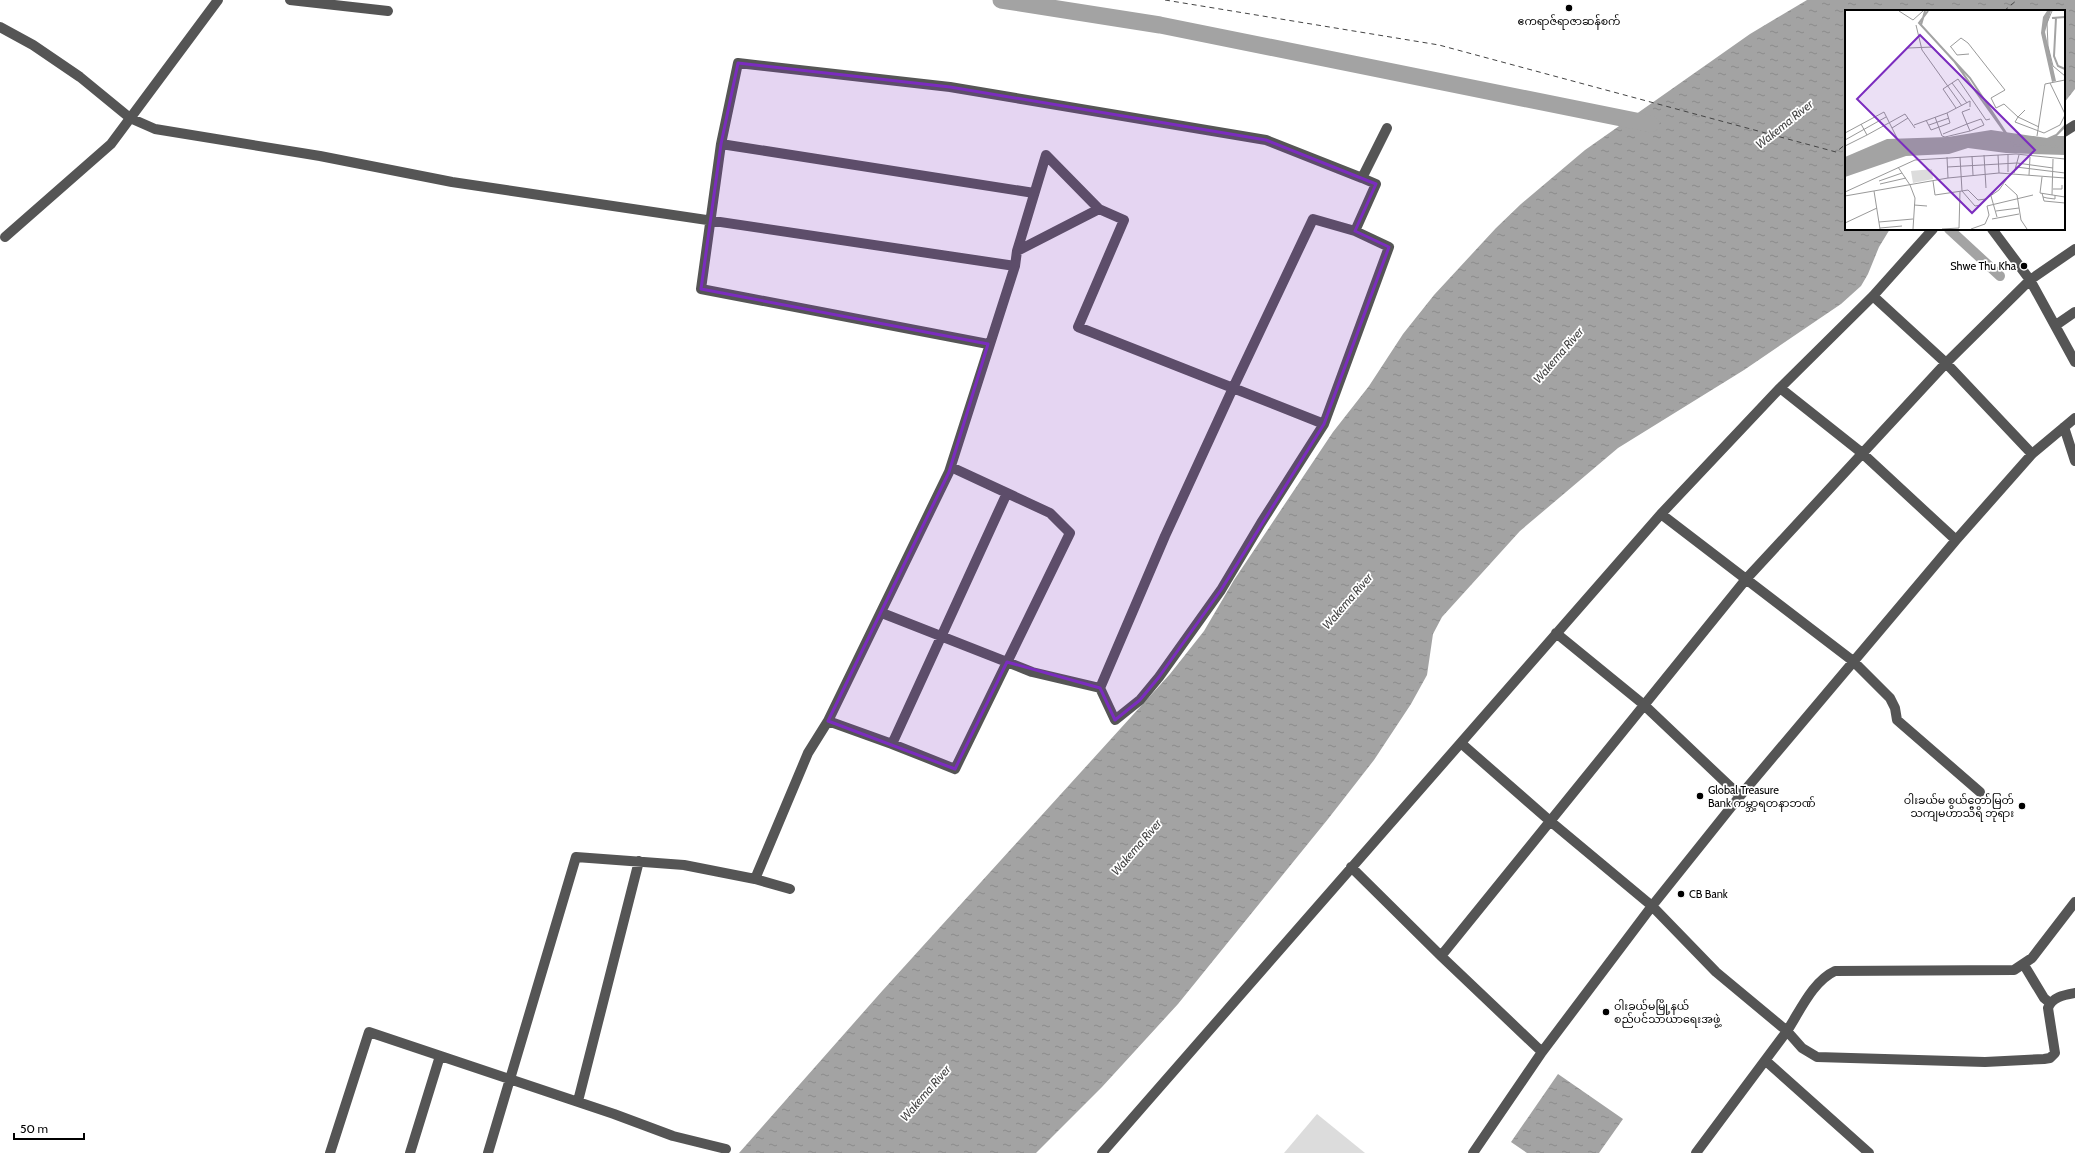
<svg xmlns="http://www.w3.org/2000/svg" width="2075" height="1153" viewBox="0 0 2075 1153" font-family="Cabin,'Noto Sans Myanmar',sans-serif">
<style>
.grass{fill:#dcdcdc}
.water{fill:url(#water-ripples)}
.lines{fill:none;stroke-linecap:round;stroke-linejoin:round}
.canal{stroke:#a3a3a3;stroke-width:10}
.river{stroke:#a3a3a3;stroke-width:17}
.ferry{stroke:#444;stroke-width:1;stroke-dasharray:5 4;stroke-linecap:butt}
.minor{stroke:#555;stroke-width:10}
.marked{fill:#7b2cbf;fill-opacity:0.2;stroke:#7b2cbf;stroke-width:3;stroke-linejoin:round}
.poi-dot{fill:#000;stroke:#fff;stroke-width:1.5}
.labels{text-anchor:middle;dominant-baseline:central;stroke-width:3.5;stroke-linejoin:round;paint-order:stroke}
.poi-label{font-size:11px;fill:#000;stroke:#fff;text-anchor:start}
.water-label{font-size:12px;font-style:italic;fill:#444;stroke:#fff}
.inset-river{fill:none;stroke:#a3a3a3;stroke-width:2}
.inset-road{fill:none;stroke:#999;stroke-width:1}
.view{fill:#7b2cbf;fill-opacity:0.15;stroke:#7b2cbf;stroke-width:2}
.inset-edge{fill:none;stroke:#000;stroke-width:2}
</style>
<defs>
<pattern id="water-ripples" width="26" height="14" patternUnits="userSpaceOnUse"><rect width="26" height="14" fill="#a3a3a3"/><path d="M2 4q2-2 4 0t4 0M15 11q2-2 4 0t4 0" fill="none" stroke="#8b8b8b"/></pattern>
</defs>
<rect width="100%" height="100%" fill="#fff"/>
<path class="grass" d="M1317,1114L1365,1153H1284Z"/>
<path class="water" d="M1807,0H2075V89L2064,103V11H1846V229H1890L1879,247L1868,274L1861,286L1841,304L1744,370L1618,448L1520,531L1442,617L1433,634L1427,675L1411,704L1374,760L1328,819L1178,1004L1102,1087L1036,1153H739L883,990L1170,674L1204,631L1234,580L1333,432L1369,386L1403,334L1434,295L1496,228L1521,204L1585,150L1750,34Z
M1558,1074L1623,1119L1599,1153H1527L1511,1142Z"/>
<g class="lines">
<path class="canal" d="M1949,229L2000,276"/>
<path class="river" d="M1001,0L1160,25L1651,124"/>
<path class="ferry" d="M1165,0L1439,45L1836,152L1846,144
M2004,11L2017,0"/>
<path class="minor" d="M290,0L388,11
M0,27L33,45L80,77L130,118L155,129L320,156L452,182L1015,266
M2064,132L2075,125
M721,144L1034,193
M1992,229L2030,280L2075,362
M1355,231L1376,184L1362,178
M5,237L111,144L218,0
M1017,251L1099,209L1124,220L1078,327L1233,388L1165,536L1100,688
M1873,296L1946,363L2032,454
M2056,325L2075,312
M988,344L701,289L721,144L738,63L950,87L1266,140L1362,178L1387,128
M1780,388L1862,453L1956,540
M2064,427L2075,461
M1661,514L1853,661L1890,698L1895,708L1897,720L1980,792
M882,613L1032,672L1100,688L1115,720L1140,700L1159,677L1221,590L1261,523L1324,424L1389,247L1355,231L1313,219L1233,388L1324,424
M1556,633L1643,704L1740,796
M828,721L892,744L955,769L1070,533L1050,513L951,467
M892,744L1007,493
M1462,744L1550,821L1652,906L1716,972L1787,1031C1800,1011 1813,981 1835,971L2014,970L2032,958L2075,902
M1351,867L1441,956L1542,1052
M755,879L808,753L828,721L949,472L1015,266L1017,251L1046,155L1099,209
M1441,956L1747,578L1946,363L2030,280L2075,249
M2024,965L2044,998L2050,1003
M1766,1061L1869,1153
M578,1101L639,861
M330,1153L369,1032L614,1114L673,1136L726,1149
M410,1153L440,1056
M488,1153L576,857L684,865L755,879L790,889
M1102,1153L1661,514L1780,388L1873,296L1933,229
M1473,1153L1542,1052L1652,906L1740,796L1956,540L2032,454L2075,418
M1696,1153L1787,1031L1802,1048L1817,1057L1985,1062L2044,1059L2050,1058L2055,1053L2048,1008C2052,997 2064,995 2075,993"/>
</g>
<path class="marked" d="M738,63L950,87L1266,140L1376,184L1355,231L1389,247L1324,424L1221,590L1159,677L1140,700L1115,720L1100,688L1007,662L955,769L828,721L949,472L988,344L701,289L721,144Z"/>
<g class="poi-dot">
<circle cx="1569" cy="8" r="4"/>
<circle cx="2024" cy="266" r="4"/>
<circle cx="1700" cy="796" r="4"/>
<circle cx="2022" cy="806" r="4"/>
<circle cx="1681" cy="894" r="4"/>
<circle cx="1606" cy="1012" r="4"/>
</g>
<g class="labels">
<g class="poi-label">
<text x="1569" y="21" text-anchor="middle">ဧကရာဇ်ရာဇာဆန်စက်</text>
<text x="2016" y="266" text-anchor="end">Shwe Thu Kha</text>
<text x="1708" y="790">Global Treasure<tspan x="1708" dy="13">Bank ကမ္ဘာ့ရတနာဘဏ်</tspan></text>
<text x="2014" y="800" text-anchor="end">ဝါးခယ်မ စွယ်တော်မြတ်<tspan x="2014" dy="13">သကျမဟာသီရိ ဘုရား</tspan></text>
<text x="1689" y="894">CB Bank</text>
<text x="1614" y="1006">ဝါးခယ်မမြို့နယ်<tspan x="1614" dy="13">စည်ပင်သာယာရေးအဖွဲ့</tspan></text>
</g>
<g class="water-label">
<text transform="translate(1784 124) rotate(-39)">Wakema River</text>
<text transform="translate(1558 355) rotate(-49)">Wakema River</text>
<text transform="translate(1347 601) rotate(-49)">Wakema River</text>
<text transform="translate(1136 847) rotate(-49)">Wakema River</text>
<text transform="translate(925 1093) rotate(-49)">Wakema River</text>
</g>
</g>
<g transform="translate(1845 10)">
<rect width="220" height="220" fill="#fff"/>
<path d="M87,159L88,169L68,173L66,161Z" fill="#dcdcdc"/>
<path d="M202,1H206L200,22L211,71L207,72L196,23L198,7ZM220,114V118L212,126H220V145L161,143L123,138L104,144L61,146L0,167V147L42,129L103,127L146,120L202,128L211,124Z" fill="#a3a3a3"/>
<path class="inset-river" d="M80,1L76,15L109,51L161,124M83,1L74,13L125,68L169,135L191,137M207,8L220,7M211,8L209,46L213,56L220,59M192,127L191,137L220,136"/>
<path class="inset-road" d="M54,1L68,10L78,1M207,1L202,13L203,36L208,56L220,66M71,15L77,40L117,96M105,37L116,28L123,33L160,80L146,88L151,98L159,94L173,107L180,100M106,37L112,45L124,44M63,38L88,37L96,47M107,73L122,93M205,73L220,104M111,98L98,79L113,69L141,110L145,109M90,107L97,126L100,127L125,121L139,115L136,109L122,114L125,121M81,110L86,120L105,113L102,103M16,114L22,125L60,104L70,118M69,115L102,103L125,91V97M84,115L104,108M194,117L173,107L170,112L199,123L215,115L220,105M47,118L63,108M0,123L39,102L52,128M98,124L122,114L117,102L125,99M192,126L200,74L220,70M0,130L41,107M0,136L22,125M139,145L141,178M153,145L154,163M163,145V162M127,146L128,165M102,147L103,168M115,147L117,181L123,180L133,190L141,189L154,180L166,163M53,157L65,175M102,157L172,153L208,158M171,157L220,163M169,163L174,145M184,165L185,147M197,167L195,183L220,187M34,171L57,163M88,171L90,185L117,181L130,196L136,195M35,174L61,168M160,174L172,185L176,210L182,219M65,175L70,188L68,219M208,179H217V175M29,181L35,219M0,182L70,150L171,144L220,149M197,183L198,187L202,188L210,189V185M207,185L208,149M0,186L103,168L154,163L220,168M146,186L152,207M198,187L199,191L220,193M69,195L82,196M151,201L174,198M147,209L174,204M34,212L68,209M0,213L32,198M35,218L57,216M97,219L114,218L115,181M126,219L140,214L144,205L142,196L188,185"/>
<path class="view" d="M75,25L190,140L127,203L12,89Z"/>
<rect width="220" height="220" class="inset-edge"/>
</g>
<path d="M14 1133v6h70v-6" fill="none" stroke="#000000" stroke-width="2"/>
<text x="20" y="1133" font-size="12" fill="#000000" stroke="#ffffff" stroke-width="3" paint-order="stroke">50 m</text>
</svg>
